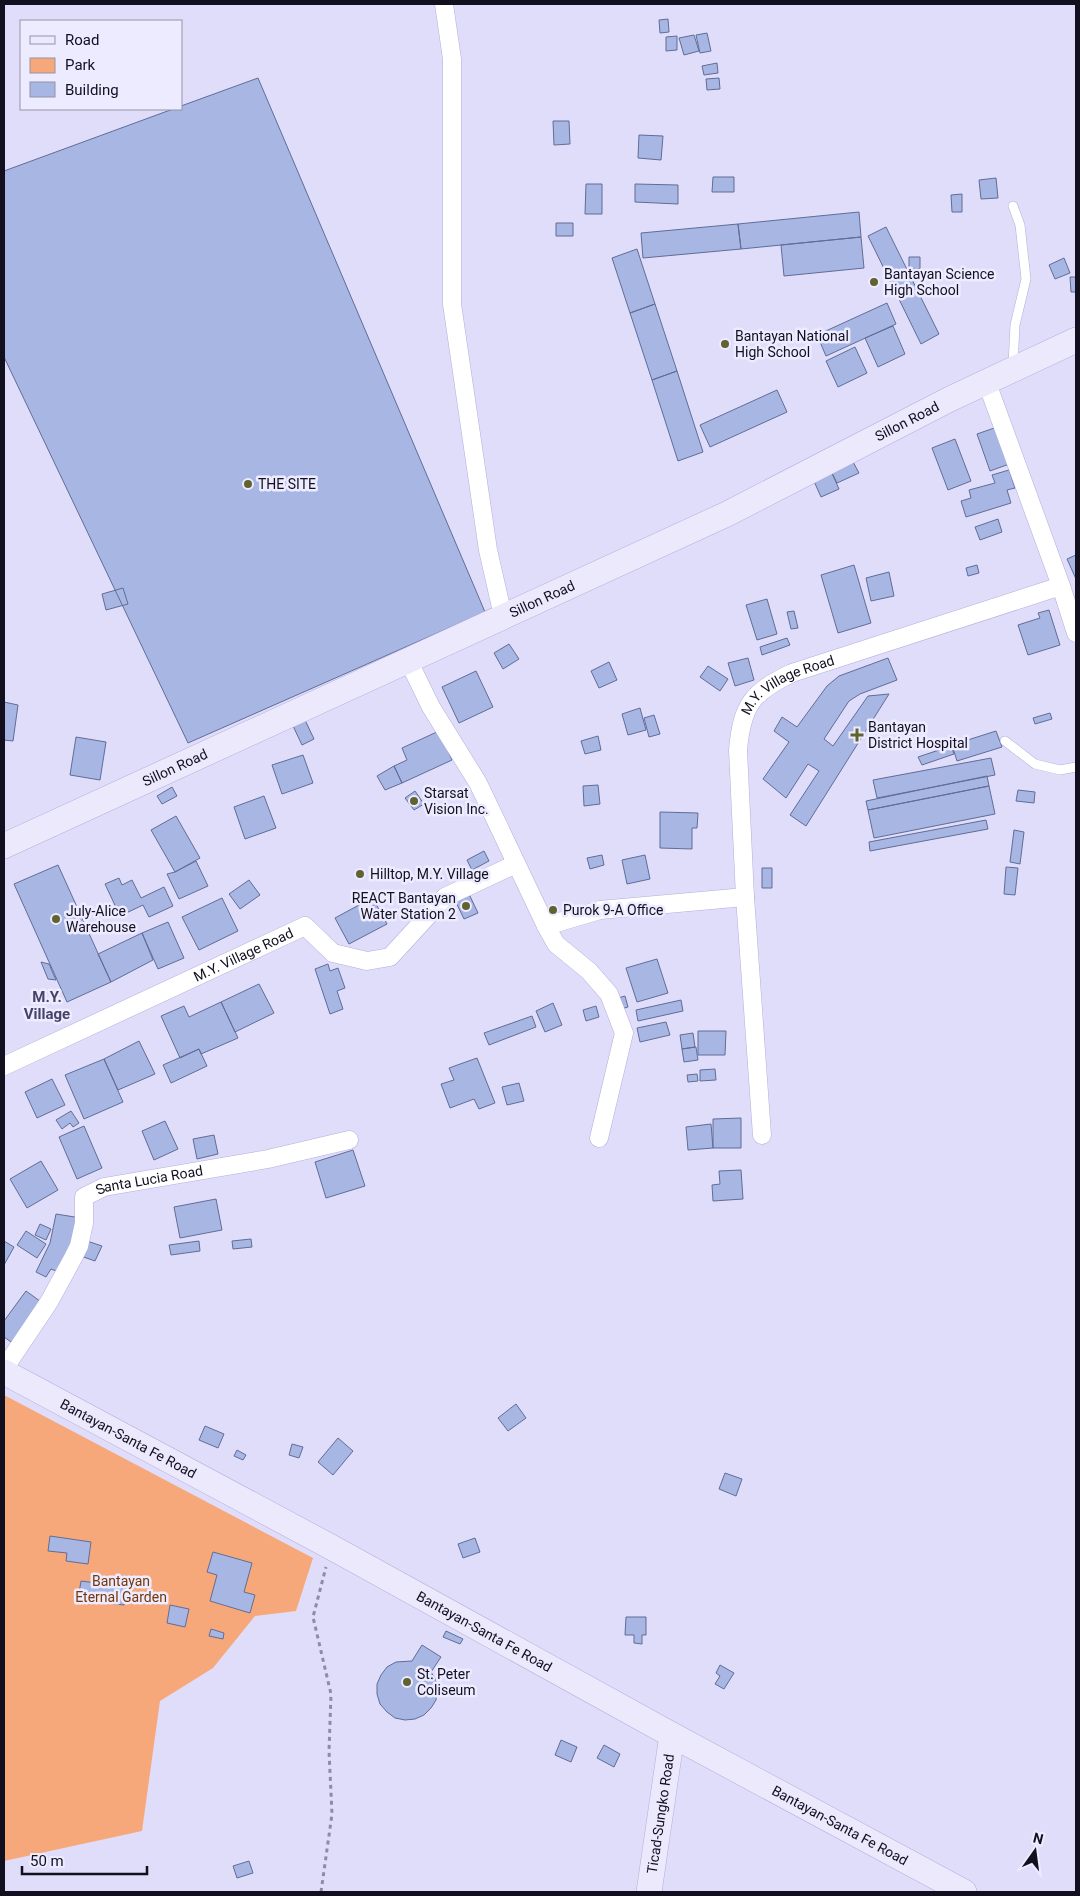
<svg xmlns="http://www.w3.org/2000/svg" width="1080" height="1896" viewBox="0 0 1080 1896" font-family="Roboto,sans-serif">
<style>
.green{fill:#f7a87b}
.building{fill:#a7b6e3;stroke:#606d96}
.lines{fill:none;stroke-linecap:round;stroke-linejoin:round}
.lane-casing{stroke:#b3aedc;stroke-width:10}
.street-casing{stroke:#b3aedc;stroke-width:19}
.secondary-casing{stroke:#b3aedc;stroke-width:26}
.path{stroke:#8e8ba3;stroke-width:3;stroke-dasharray:4 4;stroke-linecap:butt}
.lane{stroke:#fff;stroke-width:9}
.street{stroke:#fff;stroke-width:18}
.secondary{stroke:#ece9fd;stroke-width:25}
.poi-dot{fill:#60622f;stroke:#edebff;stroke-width:2}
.labels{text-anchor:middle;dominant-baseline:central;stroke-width:5;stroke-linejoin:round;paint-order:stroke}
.poi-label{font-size:14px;fill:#120f1f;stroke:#edebff;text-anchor:start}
.street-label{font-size:14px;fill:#120f1f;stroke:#edebff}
.park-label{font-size:14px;fill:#763708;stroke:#edebff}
.neighbourhood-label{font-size:15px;font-weight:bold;fill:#48426a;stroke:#edebff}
</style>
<rect width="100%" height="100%" fill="#e0ddfa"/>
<path class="green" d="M4,1395L313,1558L296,1611L255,1616L213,1668L160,1701L142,1831L4,1861Z"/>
<path class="building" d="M668,19L669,32L660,33L659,20Z
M707,33L711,51L700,53L696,35Z
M694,35L699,51L684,55L679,38Z
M677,36V50L666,51V37Z
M717,63L718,73L704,75L702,66Z
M258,78L485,612L188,743L4,357V171L173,109H181V106Z
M719,78L720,89L707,90L706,79Z
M553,121H569L570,144L554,145Z
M639,135L663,136L661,160L638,158Z
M713,177H734V192H712Z
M996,178L998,198L981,199L979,180Z
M586,184H602V214H585Z
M635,184L678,185V204L635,202Z
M962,194V212H952L951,195Z
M859,212L861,237L741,249L738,224Z
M556,223H573V236H556Z
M738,224L741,249L643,258L641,233Z
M886,227L939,334L921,344L868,236Z
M861,237L864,268L784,276L781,245Z
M637,249L655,304L630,313L612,258Z
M909,257H920V269H909Z
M1064,258L1070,273L1055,279L1049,265Z
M1070,277H1076V292H1071Z
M887,303L896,324L826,356L817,335Z
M655,304L677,371L652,380L630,313Z
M893,326L905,354L878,367L865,338Z
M855,347L867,373L838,387L826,361Z
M677,371L703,452L678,461L652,380Z
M777,390L787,412L710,447L700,425Z
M1000,426L1012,463L990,471L977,434Z
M955,439L971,481L948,490L932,448Z
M852,460L859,473L837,483L831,471Z
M1009,470L1015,488L1007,490L1011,503L966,517L961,501L971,498L969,490L995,483L992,475Z
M831,471L839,489L821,497L813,479Z
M998,519L1002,532L980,540L975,527Z
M1076,555V579L1067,559Z
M854,565L871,623L838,633L821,575Z
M977,565L979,573L968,576L966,568Z
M889,572L894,596L871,601L866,578Z
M123,588L128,604L106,610L102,594Z
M767,599L777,634L757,640L746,605Z
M1049,610L1060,645L1028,655L1018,625L1040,618L1038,613Z
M794,611L798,628L791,629L787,612Z
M787,638L790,645L762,655L760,647Z
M509,644L519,659L503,669L494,653Z
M748,658L754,680L735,686L728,663Z
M888,658L897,680L860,694L849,701L824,739L833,746L868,696L889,694L806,826L790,815L819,771L808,764L786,798L763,779L789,742L774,731L782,717L797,727L827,686L839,676Z
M609,662L617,680L599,688L591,671Z
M708,666L728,679L720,691L700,677Z
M476,671L493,707L459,723L442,687Z
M4,702L18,705L13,741L4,740Z
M640,708L646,730L628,735L622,714Z
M1050,713L1052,719L1035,724L1033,718Z
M654,715L660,734L649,737L644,718Z
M305,720L314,739L302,745L293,726Z
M439,731L452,760L402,783L394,766L407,760L402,748Z
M996,731L1002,747L957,761L952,745Z
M598,736L601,750L585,754L581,741Z
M76,737L106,742L100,780L70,775Z
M951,746L954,754L922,765L918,757Z
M303,755L313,783L282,794L272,765Z
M991,758L995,775L877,798L873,780Z
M394,766L402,783L385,790L377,776Z
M987,776L989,786L868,810L866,801Z
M598,785L600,804L584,806L583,786Z
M989,786L995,814L874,838L868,810Z
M172,787L177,796L162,804L157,796Z
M1018,790L1035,792L1034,803L1016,801Z
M415,791L424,804L414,810L405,798Z
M264,796L276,828L245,839L234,807Z
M660,812L698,813L697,828H692V849L660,848Z
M176,816L200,858L175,872L151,830Z
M986,820L988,829L870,851L869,842Z
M1014,830L1024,832L1020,864L1010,862Z
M484,851L489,861L472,870L467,860Z
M602,855L604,865L590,869L587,858Z
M645,855L650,879L627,884L622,860Z
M196,861L208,886L179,899L167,874L175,872Z
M58,865L111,982L67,1002L14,884Z
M1006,867L1018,868L1015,895L1004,894Z
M762,868H772V888H762Z
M119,878L122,885L132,880L141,898L164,887L173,906L149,917L143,905L120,916L105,884Z
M249,880L260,895L240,909L229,894Z
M468,892L478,913L464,919L454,898Z
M222,898L238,931L199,950L182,917Z
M376,904L387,924L349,944L335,918L359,905L362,911Z
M168,922L184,958L158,969L142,933Z
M142,933L153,960L111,982L98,954Z
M657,959L668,993L637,1002L626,968Z
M41,962L49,964L56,980L48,979Z
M328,964L330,971L338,968L345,988L337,991L343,1009L330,1014L315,969Z
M259,984L274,1013L235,1032L221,1002Z
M625,996L628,1007L621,1009L618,998Z
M681,1000L683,1011L638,1021L636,1010Z
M221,1002L238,1038L201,1054L199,1049L180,1058L161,1016L184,1006L189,1017Z
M553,1003L562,1025L545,1032L536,1011Z
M596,1006L599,1017L586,1021L583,1010Z
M532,1016L536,1027L489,1045L484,1033Z
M666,1022L670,1035L640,1042L637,1028Z
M698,1031H726L725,1055H698Z
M693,1033L695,1047L682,1049L680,1035Z
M139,1041L155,1074L118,1090L104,1059Z
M696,1047L698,1060L684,1062L682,1049Z
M199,1049L207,1066L171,1083L163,1065Z
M477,1058L495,1103L479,1109L474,1099L450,1108L441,1084L454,1080L449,1068Z
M104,1059L123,1102L84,1119L65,1075Z
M715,1069L716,1080L700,1081V1070Z
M697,1074L698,1081L688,1082L687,1075Z
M52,1079L65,1105L37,1118L25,1092Z
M519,1083L524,1101L507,1105L502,1087Z
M71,1111L79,1123L73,1127L70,1123L62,1129L56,1120Z
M741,1118V1148H713V1119Z
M165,1121L178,1149L154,1160L142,1131Z
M711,1124L713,1148L688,1150L686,1127Z
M84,1126L102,1168L77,1179L59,1137Z
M214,1135L218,1154L197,1159L193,1139Z
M353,1150L365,1186L326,1198L315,1162Z
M41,1161L58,1190L27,1208L10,1179Z
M741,1170L743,1199L713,1201L712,1185L720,1184L719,1171Z
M216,1199L222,1230L180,1238L174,1207Z
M56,1214L81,1218L61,1273L51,1269L46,1277L36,1272L50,1243Z
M40,1224L51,1229L46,1240L35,1235Z
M26,1231L46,1244L37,1258L17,1245Z
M251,1239L252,1247L233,1249L232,1241Z
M84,1240L102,1246L95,1261L78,1255Z
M4,1241L14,1247L4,1265Z
M199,1241L200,1251L171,1255L169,1245Z
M26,1291L44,1304L14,1344L4,1337V1321Z
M516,1404L526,1418L508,1431L498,1418Z
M205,1426L224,1434L218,1448L199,1440Z
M338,1438L353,1451L333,1475L318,1462Z
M292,1444L303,1447L299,1458L289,1455Z
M237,1450L246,1455L243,1460L234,1456Z
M725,1473L742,1479L736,1496L719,1489Z
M50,1536L91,1542L88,1564L66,1561L67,1553L48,1551Z
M475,1538L480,1552L463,1558L458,1544Z
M213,1552L252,1563L244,1592L255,1595L250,1613L210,1601L217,1575L207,1572Z
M81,1581L127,1587L124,1605L107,1603V1597L79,1593Z
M170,1605L189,1609L185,1627L167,1623Z
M626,1617H646V1635H642V1644L634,1643V1635H625Z
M211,1629L224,1633L223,1639L209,1636Z
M446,1631L463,1639L460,1644L443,1637Z
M422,1645L441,1657L431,1672L436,1680L437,1690L436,1700L431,1708L424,1715L415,1719L405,1720L395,1718L387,1712L380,1704L377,1694V1684L381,1675L387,1667L396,1662L412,1661Z
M720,1665L734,1673L724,1689L715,1684L720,1676L716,1673Z
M561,1740L577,1747L571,1762L555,1755Z
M604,1745L620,1754L614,1767L597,1758Z
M249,1861L253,1873L237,1878L233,1866Z"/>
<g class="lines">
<g class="lane-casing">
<path id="lane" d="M1013,365L1015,325L1026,279L1020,225L1013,206
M1005,741L1035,764L1060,770L1076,767"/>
</g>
<g class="street-casing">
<g id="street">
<path d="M444,4L452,59V304L488,550L503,616"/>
<path d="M987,383L1061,586L1076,633"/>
<path id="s1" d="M408,660L431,707L478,783L546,926L600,910L745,897L738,750C742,705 752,692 792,673L1061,586"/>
<path d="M745,897L762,1135"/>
<path d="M546,926L556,944L589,971L609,994L624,1033L599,1138"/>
<path id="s2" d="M4,1066L305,926L333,953L367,961L390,957L445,897L516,864"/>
<path id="s3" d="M4,1369L49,1302L73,1258L79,1246L84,1223V1197L104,1187L268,1159L349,1140"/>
</g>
</g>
<g class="secondary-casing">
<g id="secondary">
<path id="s4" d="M4,846L727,514L950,399L1076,340"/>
<path id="s5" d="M4,1372L331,1547L672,1735L964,1892"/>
<path id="s6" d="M649,1892L672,1735"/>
</g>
</g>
<path class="path" d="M321,1892L332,1814L329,1751L331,1694L313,1617L326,1567"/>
<use href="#lane" class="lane"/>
<use href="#street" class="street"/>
<use href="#secondary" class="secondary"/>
</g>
<g class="poi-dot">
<circle cx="874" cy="282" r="5"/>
<circle cx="725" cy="344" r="5"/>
<circle cx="248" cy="484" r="5"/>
<path d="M854.5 727.5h5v5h5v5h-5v5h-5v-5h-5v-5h5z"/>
<circle cx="414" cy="801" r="5"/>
<circle cx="360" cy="874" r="5"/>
<circle cx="466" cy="906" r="5"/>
<circle cx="553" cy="910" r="5"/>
<circle cx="56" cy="919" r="5"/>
<circle cx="407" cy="1682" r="5"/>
</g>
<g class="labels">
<g class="poi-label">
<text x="884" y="274">Bantayan Science<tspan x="884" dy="16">High School</tspan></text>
<text x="735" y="336">Bantayan National<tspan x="735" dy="16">High School</tspan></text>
<text x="258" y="484">THE SITE</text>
<text x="868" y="727">Bantayan<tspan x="868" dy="16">District Hospital</tspan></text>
<text x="424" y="793">Starsat<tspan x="424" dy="16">Vision Inc.</tspan></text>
<text x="370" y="874">Hilltop, M.Y. Village</text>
<text x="456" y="898" text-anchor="end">REACT Bantayan<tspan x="456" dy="16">Water Station 2</tspan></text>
<text x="563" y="910">Purok 9-A Office</text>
<text x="66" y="911">July-Alice<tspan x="66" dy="16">Warehouse</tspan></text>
<text x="417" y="1674">St. Peter<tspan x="417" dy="16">Coliseum</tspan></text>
</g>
<g class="street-label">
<text stroke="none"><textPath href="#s4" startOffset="998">Sillon Road</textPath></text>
<text stroke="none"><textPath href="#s4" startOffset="592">Sillon Road</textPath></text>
<text stroke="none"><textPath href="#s1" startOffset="740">M.Y. Village Road</textPath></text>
<text stroke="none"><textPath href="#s4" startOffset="188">Sillon Road</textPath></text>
<text stroke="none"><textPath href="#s2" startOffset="264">M.Y. Village Road</textPath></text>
<text stroke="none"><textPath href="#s3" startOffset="262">Santa Lucia Road</textPath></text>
<text stroke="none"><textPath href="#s5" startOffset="141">Bantayan-Santa Fe Road</textPath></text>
<text stroke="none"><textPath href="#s5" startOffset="546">Bantayan-Santa Fe Road</textPath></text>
<text stroke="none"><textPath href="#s6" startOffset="79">Ticad-Sungko Road</textPath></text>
<text stroke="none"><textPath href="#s5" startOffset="951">Bantayan-Santa Fe Road</textPath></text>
</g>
<g class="park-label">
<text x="121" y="1581">Bantayan<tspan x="121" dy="16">Eternal Garden</tspan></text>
</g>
<g class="neighbourhood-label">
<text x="47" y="997">M.Y.<tspan x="47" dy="17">Village</tspan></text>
</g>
</g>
<rect width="1080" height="1896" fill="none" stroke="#120f1f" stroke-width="10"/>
<rect x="20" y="20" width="162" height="90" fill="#edebff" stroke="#9593a5"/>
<rect x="30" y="36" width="25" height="8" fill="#ece9fd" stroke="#9593a5"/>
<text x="65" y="45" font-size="15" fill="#120f1f">Road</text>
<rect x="30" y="58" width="25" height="15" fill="#f7a87b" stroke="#9593a5"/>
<text x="65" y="70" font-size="15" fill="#120f1f">Park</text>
<rect x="30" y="82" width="25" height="15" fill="#a7b6e3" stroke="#9593a5"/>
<text x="65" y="95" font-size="15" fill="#120f1f">Building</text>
<g transform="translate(1035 1851) rotate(14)" stroke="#edebff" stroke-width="4" paint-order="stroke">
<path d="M0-4L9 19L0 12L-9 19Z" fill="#120f1f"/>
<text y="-8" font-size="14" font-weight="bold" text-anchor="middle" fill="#120f1f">N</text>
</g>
<path d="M22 1866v8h125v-8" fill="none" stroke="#120f1f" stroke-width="2.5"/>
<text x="30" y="1866" font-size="15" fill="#120f1f" stroke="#edebff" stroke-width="4" paint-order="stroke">50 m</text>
</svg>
